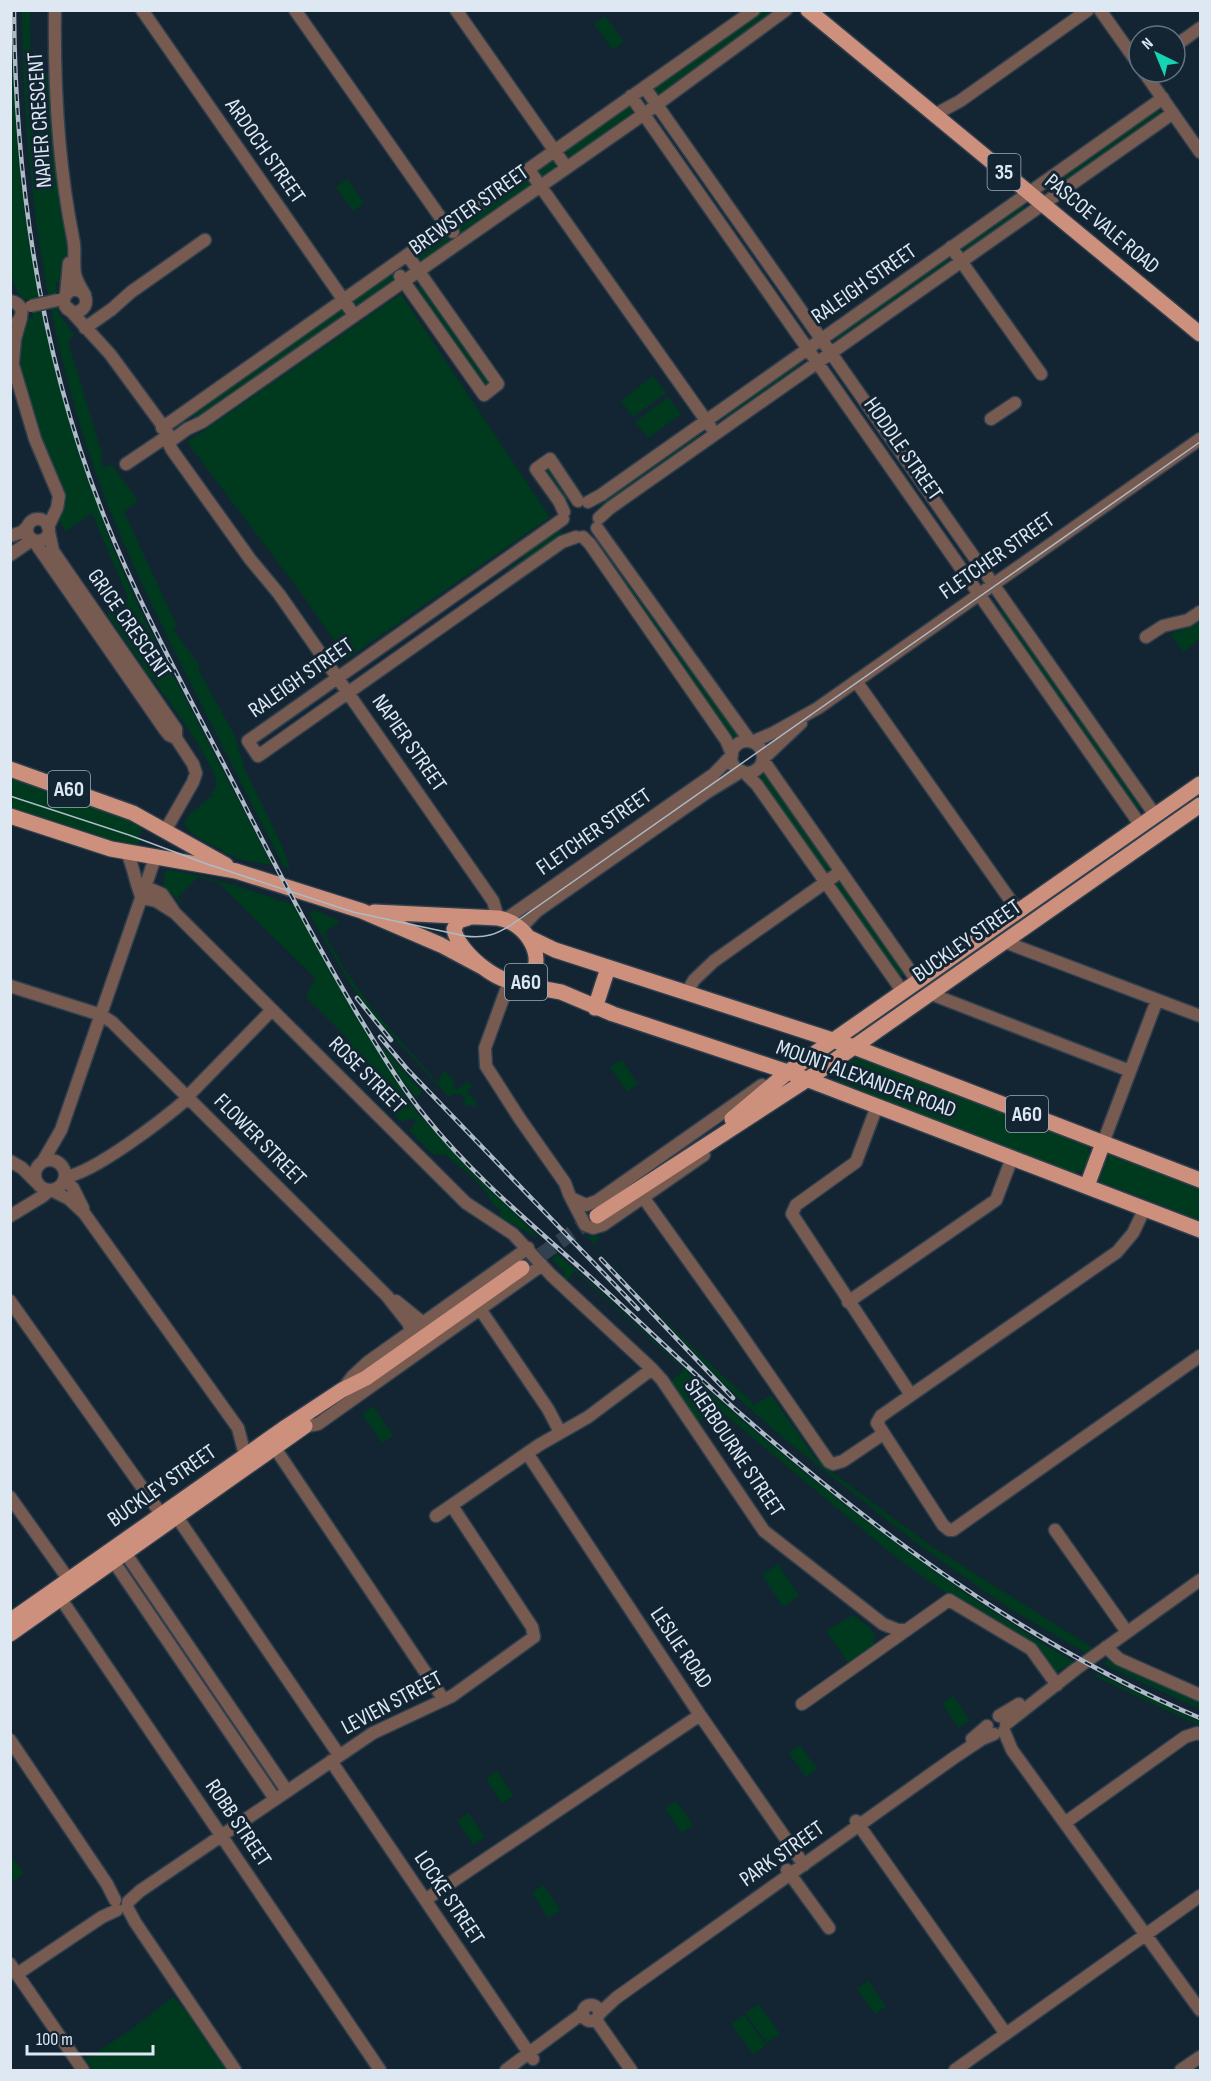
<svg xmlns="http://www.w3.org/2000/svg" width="1211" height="2081" viewBox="0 0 1211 2081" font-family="'Sofia Sans Condensed',sans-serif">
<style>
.green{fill:#003a1e}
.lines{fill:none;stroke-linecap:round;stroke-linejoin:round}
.major-tunnel{stroke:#314150;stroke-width:15;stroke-dasharray:15 8;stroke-linecap:butt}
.minor-casing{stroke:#2f3f4e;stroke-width:15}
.major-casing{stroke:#2f3f4e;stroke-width:18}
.minor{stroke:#775a50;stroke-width:12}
.major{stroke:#cc907d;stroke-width:15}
.tram{stroke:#aebac6;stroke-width:1.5}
.rail-casing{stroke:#aebac6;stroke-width:4.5}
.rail{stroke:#132433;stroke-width:2;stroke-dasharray:7;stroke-linecap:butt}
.minor-bridge-casing{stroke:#2f3f4e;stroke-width:15;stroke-linecap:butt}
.minor-bridge{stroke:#775a50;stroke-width:12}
.labels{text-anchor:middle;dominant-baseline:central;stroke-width:6;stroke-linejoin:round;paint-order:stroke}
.shield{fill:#132433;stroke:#a0adb9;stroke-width:1.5}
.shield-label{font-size:21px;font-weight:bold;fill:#dde8f3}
.street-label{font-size:22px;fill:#dde8f3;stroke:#132433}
</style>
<rect width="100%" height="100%" fill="#132433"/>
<path class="green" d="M10,11L17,143L25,215L44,325L61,393L77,448L113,548L143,617L272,865L246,861L222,852L223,850C209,843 191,838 184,823L190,814L213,795L211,793L217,786C214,761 171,705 155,682L151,677L144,679L137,669L144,667L108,616V612L128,598L92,513L66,531L56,517L60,510L16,355L25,319L33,317L30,301C18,298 15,287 11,276Z
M22,11H30L31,72L50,73L54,132L67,251L65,279L56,283L58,312L74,335L68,341L103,457L101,461L104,468L112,465L138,501L124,512L177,626L173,629L199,665V671L235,736L245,770L283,848L290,868L284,867C252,804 219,740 187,676C158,618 129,559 105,498C46,343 23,176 22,11Z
M761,11H769L771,15L660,95H656L654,91L655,86Z
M605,16L624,42L613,50L594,24Z
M628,106L633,109L632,116L573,157L567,155V149Z
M1156,108L1163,117L1055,192L1049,189V183Z
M550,161L555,163L556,168L546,176H541L538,173L539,168Z
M527,178L533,184L461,235L457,233L456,228Z
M347,179L364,203L353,211L336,187Z
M1018,205L1024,206L1026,209L967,251L963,248L964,244Z
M445,235L449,237L450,242L422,262L418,261L417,256Z
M942,257L948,258L950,261V266L842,341H837L834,336Z
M392,273L396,275V280L359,306L355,304L354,300Z
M420,285H422L491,382L486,388L416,290Z
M401,294L550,517L347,659L304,597L187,442Z
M340,309L344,312V317L200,419L193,418L192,412Z
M793,362L799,363L801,366L798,371L730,419H726L724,415Z
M653,376L666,393L633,417L621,401Z
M668,397L681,414L648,438L635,422Z
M701,432L703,435L702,439L606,506L601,507L599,505V500Z
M549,466L569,498L567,500H564L543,469Z
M558,529L562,532V538L514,572L507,570L525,557L518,555Z
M601,538L666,631L660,636L593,544Z
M1002,608L1006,609L1070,702L1065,705L1061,704L998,613Z
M1200,620V639L1183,652L1170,634L1191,627Z
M672,646H676L739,735L738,740L733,742L669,650Z
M1075,707L1143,803L1142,807L1137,810L1133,808L1069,715Z
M760,771L766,773L832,866L833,873L825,875L756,777Z
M11,774L122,816L142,826L138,849H132L11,811Z
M1135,834L1142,838L1030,916L1027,913Z
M167,870C211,876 252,891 294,905L346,999L413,1108L470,1171L537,1235L535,1237L499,1216L502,1211L492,1204L488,1194L471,1176L446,1155L432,1154L409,1130L416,1122L412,1118L402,1122L380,1101L383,1094L382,1090L364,1059L350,1045L349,1040L306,997L315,978L219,883L198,877L178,897L182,902L181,903L164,886V876Z
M837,880L842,882L908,972L901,977L837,888L834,883Z
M312,909L340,921L324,933L345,970L370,1006L438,1083L444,1070L456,1083L453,1086L457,1090L468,1081L472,1086L467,1091L477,1103L475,1108L470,1104L467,1107L462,1102L466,1099L460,1093L457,1096L454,1093L449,1097L447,1095L367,1008L351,985L308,912L314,913Z
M987,938H993L995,942L928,988L925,985Z
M383,1047L422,1092L416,1097L406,1086L381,1048Z
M854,1059H859L1086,1143L1092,1158L1086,1170L1069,1173L836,1080L833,1074C836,1065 845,1062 854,1059Z
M622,1060L638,1084L627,1092L610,1067Z
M1109,1154L1200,1189V1220L1099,1181Z
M586,1236L601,1237L594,1243C644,1299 697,1354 753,1403V1406L771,1395L816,1459L832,1472L931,1546L1093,1648L1086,1653L1009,1608L919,1545L788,1442L746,1405L718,1378Z
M557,1254C621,1308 680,1367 743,1421C847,1510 956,1592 1074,1662L1055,1672L892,1554L717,1408L694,1426L669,1383L684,1370L575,1271L566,1281L564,1277L565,1273L552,1259Z
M373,1406L393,1436L382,1443L362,1414Z
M778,1564L799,1596L783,1607L762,1575Z
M853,1615C867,1626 879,1629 873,1649L849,1664L826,1631Z
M1110,1658L1200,1701V1709L1103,1664Z
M1096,1673L1200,1722V1726L1094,1676Z
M953,1696L970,1720L959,1728L942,1703Z
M800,1745L817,1769L806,1777L789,1753Z
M497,1771L514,1796L502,1803L486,1779Z
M676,1801L693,1825L682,1833L665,1809Z
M468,1813L485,1837L473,1845L457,1821Z
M10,1854L24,1874L11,1883H10Z
M543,1885L560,1910L548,1918L532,1893Z
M868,1981L886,2006L875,2014L857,1989Z
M173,1997L186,2011L226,2070H93L85,2060L132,2029Z
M759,2004L780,2034L767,2043L745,2013Z
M744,2015L766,2045L753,2054L731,2024Z"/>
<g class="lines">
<path class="major-tunnel" d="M522,1268L595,1217"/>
<g class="minor-casing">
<path id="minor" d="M55,10C54,86 58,164 73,238C76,250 73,262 75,274C77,282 81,288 85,295
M142,10L354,315
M295,10L445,224L453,232
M456,10L566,167
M1100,10L1139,65
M1175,46L1200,28
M1144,72L1200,152
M645,88L1155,815
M631,96L1141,826
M934,115L960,101L1088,10
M529,170L710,426
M951,247L1041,374
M400,276L484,395L498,384L408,256
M64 301a11 11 0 1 1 22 0a11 11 0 1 1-22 0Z
M66,295L69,263
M10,301C22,303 25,314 17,322
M68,308L110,354L168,433
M85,328L112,309L131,292L205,240
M10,355L35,439L59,496L57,508L48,527
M13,362L15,339L21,318
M991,419L1015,403
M162,428L754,10
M165,436L172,450L250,559L279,594L493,901L498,918
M168,443L187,429L202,422L644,114L786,10
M126,464L169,435
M588,502L601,495L1163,98
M564,512L559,501L536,469L550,459L578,501
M599,518L610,508L1173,113
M27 530a11 11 0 1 1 22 0a11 11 0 1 1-22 0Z
M563,519L248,741L258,756L562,542L576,537
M597,528L750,741
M49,532L53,551L176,729V738
M10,536L22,532L28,526
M583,537L590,544L726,740L732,754
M34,541L165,730L169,735L176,738L193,764L196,773L193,782L165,831
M10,555L32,540
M1146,637L1163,626L1188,620L1200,612
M856,681L1018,911
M731 757a16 16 0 1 1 32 0a16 16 0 1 1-32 0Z
M752,742L773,733L818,708L1200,439
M763,759L801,723
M763,760L918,982
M744,772L757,785L903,992
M127,853C134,867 135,883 142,898
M146,887L162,894L173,910
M142,898L156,901L175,913L466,1203L513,1234L551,1275L652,1369L662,1380L764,1531L883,1624L898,1630H907
M506,919L714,774L732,755
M521,928L537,911L706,793L742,771
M1007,941L1010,944L1200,1016
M509,982L485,1048L486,1066L520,1119L565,1183L569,1194L585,1225L593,1228L603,1225L704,1155
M10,986L101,1015L112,1022L387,1296L409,1324L410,1332
M687,992L694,980L714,961L840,872
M931,994L1130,1071
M187,1097L272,1010
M877,1106L856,1162L796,1205L792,1214L911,1395
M1103,1143L1157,1000
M35 1175a15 15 0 1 1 30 0a15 15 0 1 1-30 0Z
M10,1161L22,1168L36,1182
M43,1161L61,1130L155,858
M65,1177C94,1173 164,1119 188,1098
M65,1179L73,1188L83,1208
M51,1190L69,1199L84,1213L238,1428L245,1455
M643,1197L731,1320L829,1462L833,1464L843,1461L883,1434
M571,1198L586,1205L597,1201L762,1085
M1145,1208L1133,1233L1117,1252L881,1416L877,1423L943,1525L949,1530H953L1200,1356
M10,1216L43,1196L50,1190
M10,1301L161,1514
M396,1301L423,1323
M848,1302L996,1200L1012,1158
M480,1309L548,1409L560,1432
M343,1389L352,1377L368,1362L528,1248
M303,1427L318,1424L542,1265
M275,1448L444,1700
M527,1453L700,1715L804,1865
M10,1497L69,1580
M436,1516L539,1445L588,1417L652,1369
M177,1517L339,1755
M1055,1530L1127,1632
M126,1554L287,1791
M114,1562L275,1799
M61,1599L380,2070
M1106,1647L1119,1659L1200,1695
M802,1704L949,1600L1031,1649L1057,1685
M999,1716L1019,1704
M1006,1724L1076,1669L1200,1580
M1004,1731L1012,1750L1200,2010
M972,1739L987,1726
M10,1740L107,1884L115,1900
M331,1761L533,2059
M856,1821L1006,2034
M1066,1822L1185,1737L1197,1733L1200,1734
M787,1870L829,1928
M425,1900L700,1715
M128,1902L140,1891L373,1733L452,1696L534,1637L532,1627L452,1506
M127,1907L135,1922L235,2070
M10,1964L83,2070
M17,1974L102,1917L117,1910
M583 2013a8 8 0 1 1 16 0a8 8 0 1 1-16 0Z
M599,2014L616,1998L955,1757L982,1739L994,1734
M596,2020L631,2070
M506,2070L583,2013
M955,2070L1200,1896
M1181,2070L1200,2057"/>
</g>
<g class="major-casing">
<path id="major" d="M808,10L1200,334
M10,769L133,813L226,865
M10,816L111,849L236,871L362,911L441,945L486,969
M374,912L498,918C525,922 547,955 530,979C508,995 457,952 454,929L458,921L468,918
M530,938L555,950L854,1047L1200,1180
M512,983L561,992L613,1014L788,1072L1200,1230
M595,1008L608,968
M732,1119L788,1072L1200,784
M1087,1186L1103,1143
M597,1216L808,1079L1200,805
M10,1621L286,1427L342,1390L366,1378L522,1268
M10,1634L305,1426"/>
</g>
<use href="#minor" class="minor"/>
<use href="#major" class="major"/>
<path class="tram" d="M10,796L129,835L207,864L353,912L465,936C485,939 498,934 514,923L1200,442"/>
<g class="rail-casing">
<path id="rail" d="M14,10C15,182 41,356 104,516C144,618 199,714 248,812C283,881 319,949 358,1015C379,1049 399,1084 425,1116C475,1179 539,1230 598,1284C636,1318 673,1354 711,1388C858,1519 1018,1641 1200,1718
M357,998L391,1040
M380,1037L408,1070L638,1309
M601,1259L733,1398"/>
</g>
<use href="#rail" class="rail"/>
<g class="minor-bridge-casing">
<path id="minor-bridge" d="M31,306L58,300"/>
</g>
<use href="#minor-bridge" class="minor-bridge"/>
</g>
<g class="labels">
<g class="shield">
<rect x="987.5" y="154" width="33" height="36" rx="4.5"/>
<rect x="48" y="771" width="42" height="36" rx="4.5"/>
<rect x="505" y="964" width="42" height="36" rx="4.5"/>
<rect x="1006" y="1096" width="42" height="36" rx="4.5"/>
</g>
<g class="shield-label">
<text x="1004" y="172">35</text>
<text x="69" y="789">A60</text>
<text x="526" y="982">A60</text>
<text x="1027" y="1114">A60</text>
</g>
<g class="street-label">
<text transform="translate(40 120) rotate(-94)">NAPIER CRESCENT</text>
<text transform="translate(265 151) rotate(55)">ARDOCH STREET</text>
<text transform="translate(469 210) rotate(-35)">BREWSTER STREET</text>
<text transform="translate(1102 224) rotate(40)">PASCOE VALE ROAD</text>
<text transform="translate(864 284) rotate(-35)">RALEIGH STREET</text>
<text transform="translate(903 449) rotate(55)">HODDLE STREET</text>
<text transform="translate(997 556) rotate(-35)">FLETCHER STREET</text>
<text transform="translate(129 624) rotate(55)">GRICE CRESCENT</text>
<text transform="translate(301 678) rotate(-35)">RALEIGH STREET</text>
<text transform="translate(409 743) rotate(55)">NAPIER STREET</text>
<text transform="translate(594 832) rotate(-35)">FLETCHER STREET</text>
<text transform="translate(967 941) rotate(-35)">BUCKLEY STREET</text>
<text transform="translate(367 1075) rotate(45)">ROSE STREET</text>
<text transform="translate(866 1079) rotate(20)">MOUNT ALEXANDER ROAD</text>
<text transform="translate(260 1140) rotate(45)">FLOWER STREET</text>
<text transform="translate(734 1448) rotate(56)">SHERBOURNE STREET</text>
<text transform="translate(162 1486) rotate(-35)">BUCKLEY STREET</text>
<text transform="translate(681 1648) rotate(56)">LESLIE ROAD</text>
<text transform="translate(392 1703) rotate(-28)">LEVIEN STREET</text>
<text transform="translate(238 1823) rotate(56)">ROBB STREET</text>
<text transform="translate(782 1854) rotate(-35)">PARK STREET</text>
<text transform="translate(449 1898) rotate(56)">LOCKE STREET</text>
</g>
</g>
<rect width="1211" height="2081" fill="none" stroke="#dde8f3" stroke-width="24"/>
<g transform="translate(1157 54) rotate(317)"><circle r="28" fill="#132433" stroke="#647280" stroke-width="1.5"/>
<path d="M0-4.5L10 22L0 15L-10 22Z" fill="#14d5b3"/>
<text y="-9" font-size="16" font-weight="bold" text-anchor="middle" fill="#dde8f3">N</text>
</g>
<path d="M27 2045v9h126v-9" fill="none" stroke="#dde8f3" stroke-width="3"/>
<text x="36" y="2045" font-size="18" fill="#dde8f3" stroke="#132433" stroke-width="4.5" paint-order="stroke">100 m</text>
</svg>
